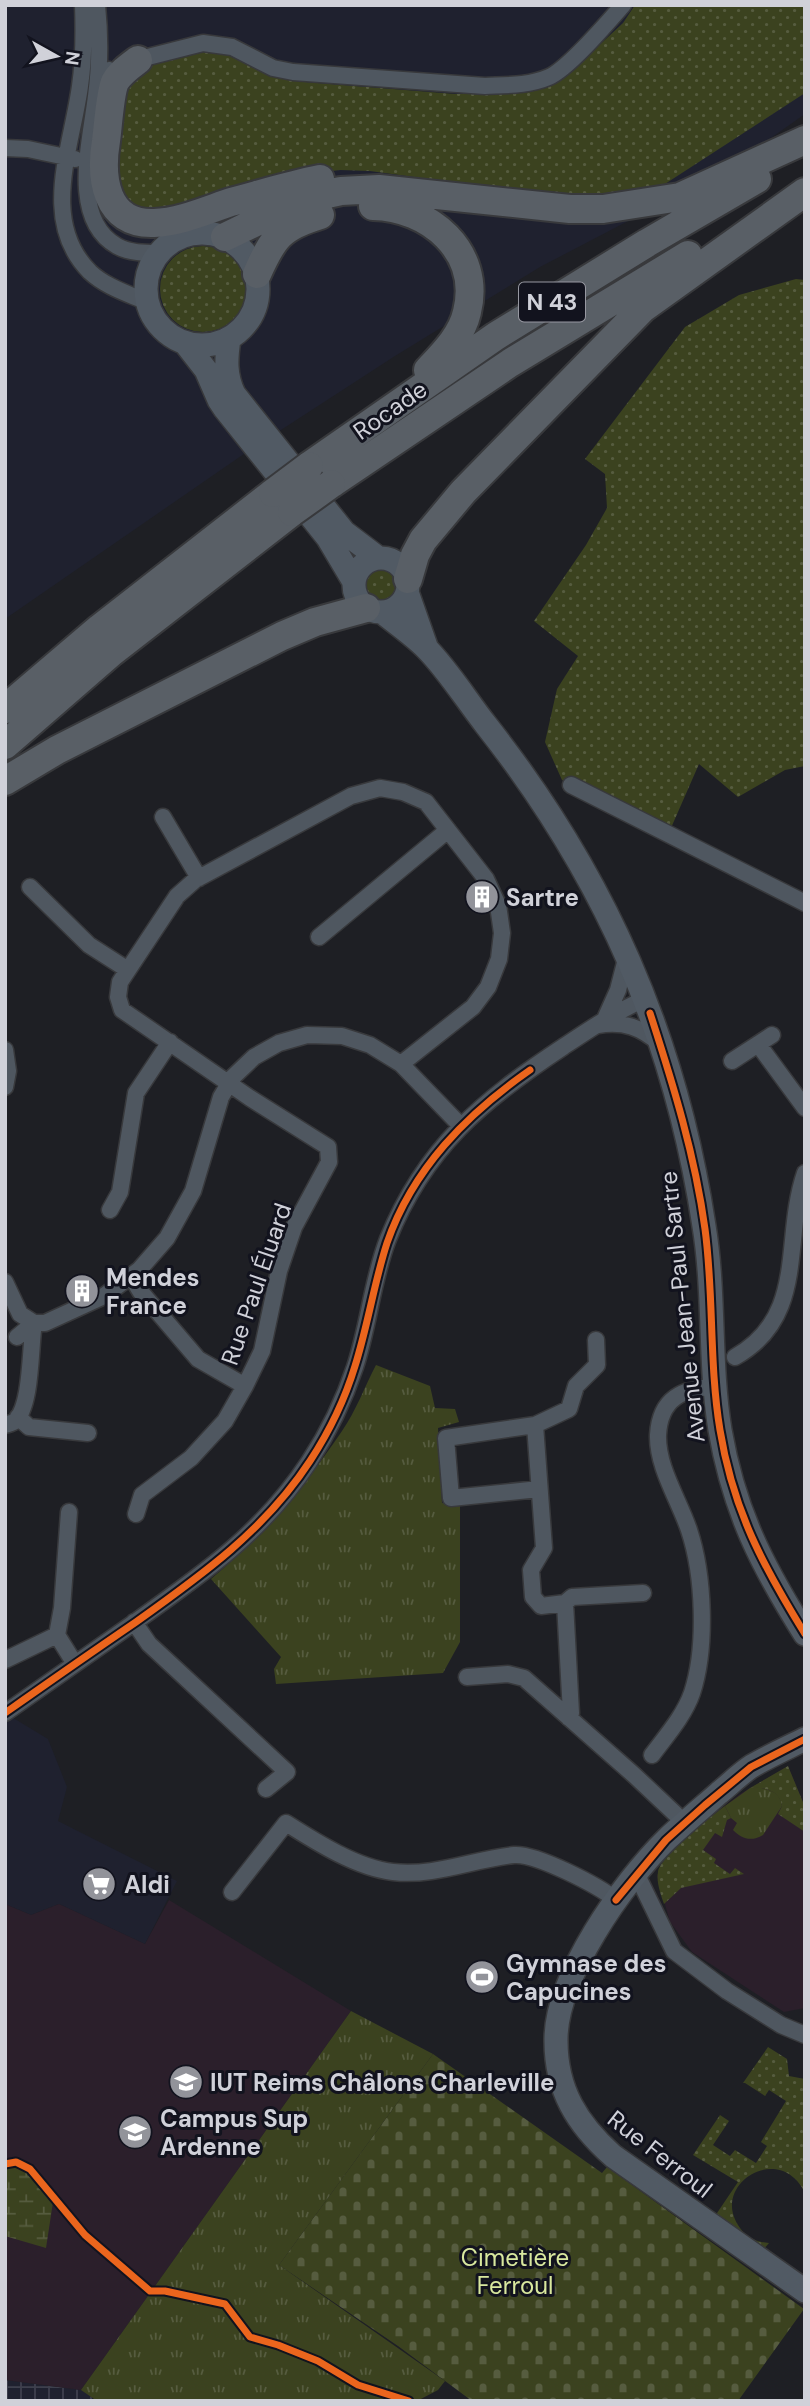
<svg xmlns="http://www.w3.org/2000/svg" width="810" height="2406" viewBox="0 0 810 2406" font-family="'DM Sans',sans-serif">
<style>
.built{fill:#1f212f}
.industrial{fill:url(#industrial-grid)}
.education{fill:#2b1f2b}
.grass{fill:url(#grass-dots)}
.wetland{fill:url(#wetland-marsh)}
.cemetery{fill:url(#cemetery-stones)}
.park{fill:url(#park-tufts)}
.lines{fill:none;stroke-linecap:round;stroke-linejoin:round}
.street-casing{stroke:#38393c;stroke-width:19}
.secondary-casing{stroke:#38393c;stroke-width:26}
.highway-casing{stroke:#38393c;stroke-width:32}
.street{stroke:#4f5760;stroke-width:16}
.secondary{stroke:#515a64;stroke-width:23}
.highway{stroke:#595f66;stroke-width:28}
.highway-bridge-casing{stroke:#38393c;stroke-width:32;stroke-linecap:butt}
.highway-bridge{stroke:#595f66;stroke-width:28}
.cycleway-casing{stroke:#12131e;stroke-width:11}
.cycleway{stroke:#eb651d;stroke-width:7}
.labels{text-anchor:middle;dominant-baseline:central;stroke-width:6;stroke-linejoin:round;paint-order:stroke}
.shield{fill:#12131e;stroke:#9798a1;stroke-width:2}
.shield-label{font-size:23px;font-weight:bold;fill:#d0d1d9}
.street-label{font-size:24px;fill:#d0d1d9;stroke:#12131e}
.poi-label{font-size:24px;font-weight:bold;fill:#d0d1d9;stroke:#12131e;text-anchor:start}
.park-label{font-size:24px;fill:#d9e89e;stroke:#12131e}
</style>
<defs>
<pattern id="industrial-grid" width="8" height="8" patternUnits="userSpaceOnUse" patternTransform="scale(1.75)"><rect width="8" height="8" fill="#1f212f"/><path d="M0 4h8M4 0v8" fill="none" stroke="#3e404d"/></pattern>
<pattern id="grass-dots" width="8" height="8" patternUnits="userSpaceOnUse" patternTransform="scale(1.75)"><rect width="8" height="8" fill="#3b421f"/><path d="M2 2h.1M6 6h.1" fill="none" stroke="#565c3f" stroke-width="1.8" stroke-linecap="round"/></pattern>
<pattern id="wetland-marsh" width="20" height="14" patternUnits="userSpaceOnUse" patternTransform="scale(1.75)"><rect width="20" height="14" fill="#3b421f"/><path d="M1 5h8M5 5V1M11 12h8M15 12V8" fill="none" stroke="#565c3f"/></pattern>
<pattern id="cemetery-stones" width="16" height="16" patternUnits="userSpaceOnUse" patternTransform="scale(1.75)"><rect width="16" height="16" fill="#3b421f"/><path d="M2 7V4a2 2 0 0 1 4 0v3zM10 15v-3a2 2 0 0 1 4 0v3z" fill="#565c3f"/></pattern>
<pattern id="park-tufts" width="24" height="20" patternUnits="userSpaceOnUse" patternTransform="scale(1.75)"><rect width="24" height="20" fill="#3b421f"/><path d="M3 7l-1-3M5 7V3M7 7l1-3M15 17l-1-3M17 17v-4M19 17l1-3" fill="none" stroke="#565c3f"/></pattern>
</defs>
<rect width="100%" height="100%" fill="#1e1f24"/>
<path class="built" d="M5,5H805V114L724,171L540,267L395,356L241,456L5,619Z
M5,1713L48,1739L67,1787L58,1821L177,1881L145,1944L59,1904L31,1915L5,1904Z"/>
<path class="industrial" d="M5,2380L81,2390L97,2401H5Z"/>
<path class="education" d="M788,1766L805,1807V2008L784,2012L692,1952L670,1922L657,1876L663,1862L708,1819L740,1794Z
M169,1900L351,2011L81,2390L5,2380V1904L31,1915L59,1904L145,1944Z"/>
<path class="grass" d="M635,5H805V93L648,195L603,203L370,171L340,170L309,174L143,216L115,195L117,95L150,65L208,51L223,53L278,78L305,82L455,94L527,91L546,88L566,76L623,23Z
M160 289a43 43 0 1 1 86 0a43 43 0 1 1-86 0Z
M796,279L805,280V766L785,770L738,797L699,764L667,837L562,780L545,742L557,689L578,656L534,621L586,545L607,508L605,474L585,459L685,327L739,295Z
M362 585a18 18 0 1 1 36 0a18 18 0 1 1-36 0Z
M788,1766L805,1807V1832L778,1814L782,1806C779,1790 765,1787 750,1788Z
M725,1806L731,1818L727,1820L722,1837L715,1833L703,1850L716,1859L714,1863L730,1874L735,1868L744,1874L681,1888L664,1904C661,1895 656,1882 658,1872C661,1855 710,1817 725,1806Z
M768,2047L787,2059L789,2076L805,2079V2193C780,2140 708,2185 740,2228C747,2238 757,2242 769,2243L763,2250L715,2216L738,2182L693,2155L720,2115L729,2121L713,2145L730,2156L735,2150L756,2163L767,2146L761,2142L786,2101L769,2090L765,2096L745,2083H743Z"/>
<path class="wetland" d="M5,2166C28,2165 41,2186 53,2202L46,2248L5,2236Z"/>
<path class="cemetery" d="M433,2054L602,2173L607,2167L804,2309L738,2401H472L398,2346L279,2265Z"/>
<path class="park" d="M376,1365L430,1386L435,1408L455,1409L459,1422L438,1428L442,1503L460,1504V1642L443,1673L276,1684L274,1669L281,1657L211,1579C261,1537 305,1486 342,1431C356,1411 365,1386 376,1365Z
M755,1787C768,1789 780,1791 782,1806L763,1835C751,1842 742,1839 733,1830L737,1823L731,1818L725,1806L750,1788Z
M351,2011L433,2054L279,2265L445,2381L438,2390L417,2401H97L81,2390Z"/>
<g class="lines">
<g class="street-casing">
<path id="street" d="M83,5C84,32 84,59 80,86C72,147 39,221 90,272C106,287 129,294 147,302
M97,5C100,34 100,67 96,96C91,140 69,219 117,246C129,253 145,253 159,253
M132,61L203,43L232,47L273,68L293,72L485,86C506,85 528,86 549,77C569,68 607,23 623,5
M97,93L105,73L109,70
M5,148L28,149L75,159
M571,785L805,903
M163,817L199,878
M30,887L89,945L128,970
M319,937L448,830
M605,1019L618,990L627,955
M598,1025C624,1021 641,1027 660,1044
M758,1044L805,1108
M5,1050L8,1071L5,1087
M732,1061L772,1035
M110,1210L120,1192L136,1093L170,1042
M131,1276L140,1291L198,1359L245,1386
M5,1282L20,1314L34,1323C30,1346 32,1406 15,1421C13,1423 8,1424 5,1425
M17,1337L34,1323H45L104,1296L139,1270L167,1238L193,1191L221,1097L233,1077L254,1057L279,1043L307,1035L342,1036L370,1045L401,1064L460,1125
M735,1357C808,1316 782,1240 805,1173
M18,1417L29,1427L88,1433
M535,1425L544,1548L531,1570L533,1597L541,1606L565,1603L571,1713L569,1718
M539,1489L451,1498L446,1438L535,1425L569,1409L576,1386L597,1365L596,1340
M69,1512L62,1608L57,1635L75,1664
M136,1514L142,1495L191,1458L225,1421L245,1386L262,1351L279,1271L294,1227L329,1162L328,1147L250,1098L122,1010L118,997L120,982L177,896L195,880L351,796L380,788L403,792L426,802L486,879L498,905L502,933L499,959L488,987L473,1007L401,1064
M565,1603L572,1597L643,1593
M134,1622L149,1644L287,1772L266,1789
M5,1660L57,1635
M467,1677L508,1674L524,1678L634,1775L685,1823
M5,1713C49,1682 92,1652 135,1622C203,1574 263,1532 309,1462C328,1433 344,1400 355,1367C369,1325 372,1280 388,1239C425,1147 483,1100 563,1047C590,1029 615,1012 645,999
M652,1755C666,1736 684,1716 692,1693C707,1647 704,1575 689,1530C679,1500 657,1467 658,1435C660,1398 683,1388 715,1387
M637,1875L674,1951L727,1991L781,2025L805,2035
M232,1892L286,1823C316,1842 357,1868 393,1872C434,1877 474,1859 514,1855C536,1853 599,1886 616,1900"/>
</g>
<g class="secondary-casing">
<path id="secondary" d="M146 289a56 56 0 1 1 112 0a56 56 0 1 1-112 0Z
M229,339C226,359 225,375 234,394L344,532L377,557
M185,343L206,370L219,400L225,409L328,538L353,580
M354 585a27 27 0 1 1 54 0a27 27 0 1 1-54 0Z
M407,592L427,649
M382,612C397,624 413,635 426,648C448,670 467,701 486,725C605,876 675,1036 704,1226C715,1293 709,1363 720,1430C734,1511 762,1566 805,1634
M805,1739C787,1748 769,1756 752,1766C741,1773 730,1784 719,1793C702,1808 684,1823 667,1839C623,1882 555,1978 556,2041C556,2090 577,2124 613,2156L805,2291"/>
</g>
<g class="highway-casing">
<path id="highway" d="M138,60C130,66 120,73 115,82C110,93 108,127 106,141C100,177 105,225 154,223C180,222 207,210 231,202C261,194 290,185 320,179
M373,206C429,207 482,251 467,312C462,335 444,353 428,370
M225,237L304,199L341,191L379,189L570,209H603L680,197L805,140
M257,274C273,238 280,227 320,215
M309,466L496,336L647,243L757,179
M331,484L510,363L688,255
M408,579L415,555L423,540L463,492L643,308L805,192
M5,709L100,628L273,493
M5,745L112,652L292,512
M5,781L57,750L282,636L315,622L366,608"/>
</g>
<use href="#street" class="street"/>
<use href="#secondary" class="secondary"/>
<use href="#highway" class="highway"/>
<g class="highway-bridge-casing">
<path id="highway-bridge" d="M273,493L309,466
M292,512L331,484"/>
</g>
<use href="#highway-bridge" class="highway-bridge"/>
<g class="cycleway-casing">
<path id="cycleway" d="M650,1013C673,1084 695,1155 705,1229C714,1295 709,1364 720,1430C733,1510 763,1566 805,1634
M5,1713C49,1682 92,1652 136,1622C202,1575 265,1530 310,1461C329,1432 345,1399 355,1366C368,1325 374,1283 387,1243C413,1168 467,1114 530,1070
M616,1900L666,1840L705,1805L751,1767L805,1739
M5,2164L16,2162L30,2169L85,2235L150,2291H165L225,2304L250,2337L278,2345L318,2361L358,2385L409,2401"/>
</g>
<use href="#cycleway" class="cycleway"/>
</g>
<defs>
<g id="building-disc" transform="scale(1.75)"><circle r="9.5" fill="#92939a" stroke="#12131e"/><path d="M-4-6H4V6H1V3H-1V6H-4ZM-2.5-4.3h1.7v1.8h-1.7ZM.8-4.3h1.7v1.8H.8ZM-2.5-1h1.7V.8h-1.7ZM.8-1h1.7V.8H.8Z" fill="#fff"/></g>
<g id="supermarket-disc" transform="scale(1.75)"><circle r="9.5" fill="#92939a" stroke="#12131e"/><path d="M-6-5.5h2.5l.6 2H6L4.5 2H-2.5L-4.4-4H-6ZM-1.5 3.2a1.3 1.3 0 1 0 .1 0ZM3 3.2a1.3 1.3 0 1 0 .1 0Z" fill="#fff"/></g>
<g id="stadium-disc" transform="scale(1.75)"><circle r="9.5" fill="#92939a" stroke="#12131e"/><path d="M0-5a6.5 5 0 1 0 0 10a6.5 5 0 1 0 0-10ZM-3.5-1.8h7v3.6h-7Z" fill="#fff"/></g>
<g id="university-disc" transform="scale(1.75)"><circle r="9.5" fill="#92939a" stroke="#12131e"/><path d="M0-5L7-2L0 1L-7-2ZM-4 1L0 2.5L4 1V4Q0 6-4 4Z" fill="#fff"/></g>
</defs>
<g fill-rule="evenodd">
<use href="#building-disc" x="482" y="897"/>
<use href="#building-disc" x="82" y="1291"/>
<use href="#supermarket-disc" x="99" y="1884"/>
<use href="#stadium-disc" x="482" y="1977"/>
<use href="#university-disc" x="186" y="2082"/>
<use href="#university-disc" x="135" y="2132"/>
</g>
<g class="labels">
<rect class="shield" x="519" y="282.5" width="66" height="39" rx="5"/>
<g class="shield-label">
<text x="552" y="302">N 43</text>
</g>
<g class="street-label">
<text transform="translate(390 410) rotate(-35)">Rocade</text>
<text transform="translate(256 1284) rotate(-71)">Rue Paul Éluard</text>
<text transform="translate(682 1307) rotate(-96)">Avenue Jean-Paul Sartre</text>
<text transform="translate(660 2154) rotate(38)">Rue Ferroul</text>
</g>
<g class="poi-label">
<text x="506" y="897">Sartre</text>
<text x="106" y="1277">Mendes<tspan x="106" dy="28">France</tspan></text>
<text x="124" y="1884">Aldi</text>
<text x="506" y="1963">Gymnase des<tspan x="506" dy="28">Capucines</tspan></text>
<text x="210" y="2082">IUT Reims Châlons Charleville</text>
<text x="160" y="2118">Campus Sup<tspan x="160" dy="28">Ardenne</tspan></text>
</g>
<g class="park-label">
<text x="515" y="2257">Cimetière<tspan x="515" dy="28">Ferroul</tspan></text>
</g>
</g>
<rect width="810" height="2406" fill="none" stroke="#d0d1d9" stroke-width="14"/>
<g transform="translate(56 56) rotate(98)" stroke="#12131e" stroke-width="5" paint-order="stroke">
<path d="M0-5L12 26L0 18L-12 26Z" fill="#d0d1d9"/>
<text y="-10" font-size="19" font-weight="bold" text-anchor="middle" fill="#d0d1d9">N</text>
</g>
</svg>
